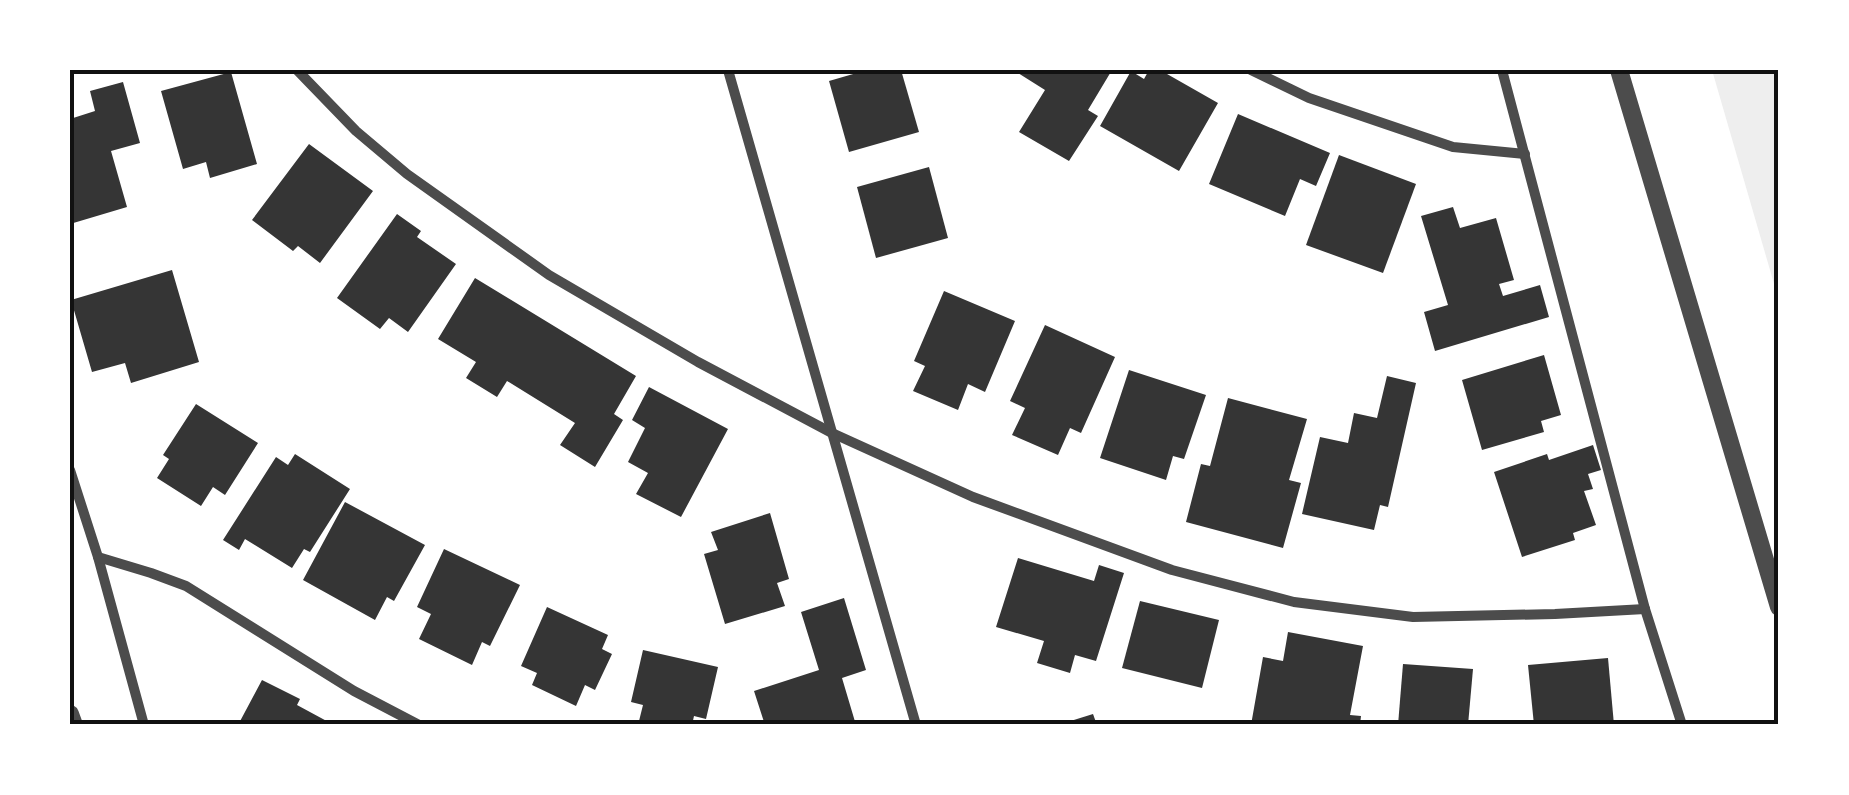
<svg xmlns="http://www.w3.org/2000/svg" width="1849" height="795" viewBox="0 0 1849 795" font-family="Spectral,serif">
<style>
.green{fill:#eee}
.building{fill:#353535}
.lines{fill:none;stroke-linecap:round;stroke-linejoin:round}
.minor{stroke:#4c4c4c;stroke-width:10}
.tertiary{stroke:#4c4c4c;stroke-width:18}
.neatline{fill:none;stroke:#111;stroke-width:4}
</style>
<rect width="100%" height="100%" fill="#fff"/>
<path class="green" d="M 1712,70 L 1779,70 L 1779,301 Z"/>
<g class="building">
<path d="M 867,70 L 901,70 L 919,132 L 849,152 L 829,81 Z"/>
<path d="M 1020,70 L 1112,70 L 1088,110 L 1098,116 L 1069,161 L 1019,132 L 1045,90 L 1018,73 Z"/>
<path d="M 1149,70 L 1160,70 L 1218,103 L 1179,171 L 1100,126 L 1131,71 L 1144,79 Z"/>
<path d="M 231,72 L 257,164 L 210,178 L 206,162 L 183,169 L 161,91 Z"/>
<path d="M 123,82 L 140,143 L 111,151 L 127,207 L 70,224 L 70,119 L 95,111 L 90,91 Z"/>
<path d="M 1238,114 L 1330,153 L 1316,186 L 1300,179 L 1285,216 L 1209,184 Z"/>
<path d="M 309,144 L 373,191 L 320,263 L 298,246 L 293,251 L 252,220 Z"/>
<path d="M 1339,155 L 1416,184 L 1383,273 L 1306,245 Z"/>
<path d="M 929,167 L 948,238 L 876,258 L 857,187 Z"/>
<path d="M 1453,207 L 1460,228 L 1496,218 L 1514,280 L 1499,284 L 1503,296 L 1540,285 L 1549,317 L 1435,351 L 1424,312 L 1448,305 L 1421,216 Z"/>
<path d="M 397,214 L 421,231 L 417,237 L 456,264 L 408,332 L 389,318 L 380,329 L 337,298 Z"/>
<path d="M 172,270 L 199,362 L 131,383 L 125,363 L 92,372 L 71,300 Z"/>
<path d="M 475,278 L 636,376 L 614,414 L 623,420 L 595,467 L 560,445 L 575,423 L 507,381 L 497,397 L 466,378 L 476,362 L 438,339 Z"/>
<path d="M 944,291 L 1015,321 L 985,392 L 968,384 L 958,410 L 913,391 L 925,366 L 914,361 Z"/>
<path d="M 1045,325 L 1115,357 L 1081,433 L 1070,428 L 1058,455 L 1012,435 L 1025,408 L 1010,401 Z"/>
<path d="M 1544,355 L 1561,415 L 1541,421 L 1544,432 L 1482,450 L 1462,380 Z"/>
<path d="M 1129,370 L 1206,395 L 1184,459 L 1173,456 L 1166,480 L 1100,458 Z"/>
<path d="M 1387,376 L 1416,383 L 1388,507 L 1380,505 L 1374,530 L 1302,514 L 1320,437 L 1348,443 L 1354,413 L 1377,418 Z"/>
<path d="M 649,387 L 728,429 L 681,517 L 636,494 L 648,473 L 628,462 L 645,428 L 632,420 Z"/>
<path d="M 1228,398 L 1307,419 L 1289,480 L 1301,483 L 1283,548 L 1186,522 L 1201,464 L 1210,466 Z"/>
<path d="M 196,404 L 258,443 L 225,495 L 213,487 L 201,506 L 157,478 L 169,459 L 163,455 Z"/>
<path d="M 1593,445 L 1601,470 L 1588,474 L 1593,489 L 1584,491 L 1596,525 L 1573,533 L 1575,540 L 1522,557 L 1494,472 L 1547,454 L 1549,460 Z"/>
<path d="M 295,454 L 350,489 L 310,552 L 304,549 L 292,568 L 245,539 L 239,550 L 223,540 L 276,457 L 288,465 Z"/>
<path d="M 345,502 L 425,545 L 394,601 L 387,597 L 375,620 L 303,580 Z"/>
<path d="M 770,513 L 789,579 L 777,583 L 785,606 L 725,624 L 704,554 L 718,550 L 711,532 Z"/>
<path d="M 444,549 L 520,585 L 490,646 L 482,642 L 472,665 L 419,639 L 431,614 L 417,607 Z"/>
<path d="M 1018,558 L 1094,581 L 1099,565 L 1124,573 L 1096,661 L 1075,655 L 1070,673 L 1037,663 L 1044,641 L 996,627 Z"/>
<path d="M 844,598 L 866,670 L 842,678 L 856,725 L 765,725 L 754,691 L 819,670 L 801,612 Z"/>
<path d="M 1140,601 L 1219,620 L 1202,688 L 1122,668 Z"/>
<path d="M 547,607 L 608,635 L 602,649 L 612,654 L 595,690 L 585,685 L 576,706 L 532,685 L 537,673 L 521,666 Z"/>
<path d="M 1288,632 L 1363,646 L 1350,715 L 1361,716 L 1360,725 L 1251,725 L 1263,657 L 1283,661 Z"/>
<path d="M 643,650 L 718,667 L 706,719 L 694,716 L 692,725 L 638,725 L 643,705 L 631,702 Z"/>
<path d="M 1608,658 L 1614,725 L 1534,725 L 1528,665 Z"/>
<path d="M 1403,664 L 1473,669 L 1468,725 L 1398,725 Z"/>
<path d="M 262,680 L 300,699 L 297,705 L 334,725 L 238,725 Z"/>
<path d="M 1093,714 L 1097,725 L 1061,725 L 1061,724 Z"/>
</g>
<g class="lines">
<g class="minor">
<path d="M 297,70 L 356,131 L 407,174 L 549,275 L 698,362 L 832,433 L 973,497 L 1172,570 L 1294,602 L 1413,617 L 1555,614 L 1645,609"/>
<path d="M 728,70 L 916,725"/>
<path d="M 1251,70 L 1309,98 L 1453,147 L 1525,154"/>
<path d="M 1502,70 L 1645,609 L 1682,725"/>
<path d="M 70,470 L 98,557 L 144,725"/>
<path d="M 98,557 L 151,573 L 186,586 L 354,691 L 419,725"/>
</g>
<g class="tertiary">
<path d="M 1619,70 L 1779,607"/>
<path d="M 70,714 L 74,725"/>
</g>
</g>
<rect width="1849" height="795" fill="none" stroke="#ffffff" stroke-width="145"/>
<rect x="72" y="72" width="1704" height="650" class="neatline"/>
</svg>
